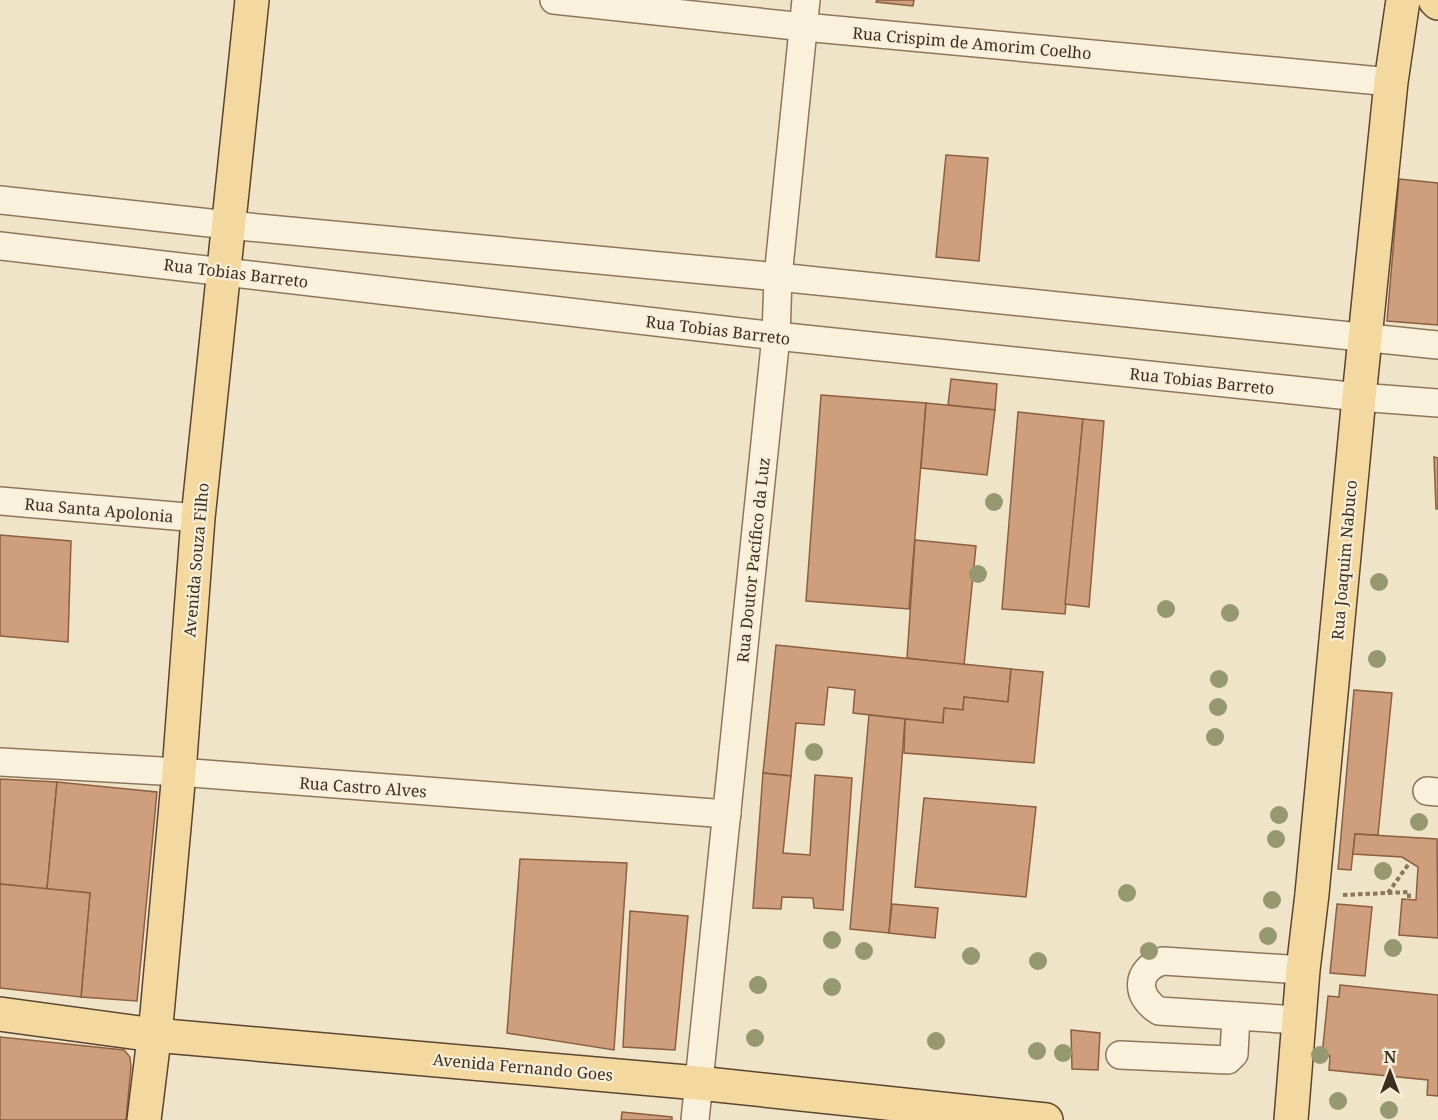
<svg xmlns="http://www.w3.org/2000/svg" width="1438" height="1120" viewBox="0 0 1438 1120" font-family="'Noto Serif',serif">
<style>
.building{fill:#cf9f7d;stroke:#8d5f41;stroke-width:1.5}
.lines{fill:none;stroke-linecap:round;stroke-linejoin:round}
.minor-casing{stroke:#8d765c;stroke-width:30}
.major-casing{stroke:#5b4430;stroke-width:36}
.path{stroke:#8d765c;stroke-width:4;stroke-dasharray:4.5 3;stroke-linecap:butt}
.minor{stroke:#faf1dc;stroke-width:27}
.major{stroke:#f3d9a0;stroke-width:33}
.tree{fill:#96986f}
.labels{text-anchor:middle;stroke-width:4.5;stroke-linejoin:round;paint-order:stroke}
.street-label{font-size:16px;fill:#3d2e20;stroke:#f7eed8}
</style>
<rect width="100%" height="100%" fill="#f0e4c8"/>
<g class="building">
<path d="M 877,0 L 914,0 L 913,6 L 876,2 Z"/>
<path d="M 946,155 L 988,158 L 979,261 L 936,257 Z"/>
<path d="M 1399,179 L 1438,183 L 1438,325 L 1387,321 Z"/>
<path d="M 951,379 L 997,384 L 995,410 L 948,405 Z"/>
<path d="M 821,395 L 926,403 L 909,609 L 806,601 Z"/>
<path d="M 926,403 L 995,410 L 987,475 L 921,468 Z"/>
<path d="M 1018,412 L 1083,419 L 1065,614 L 1002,609 Z"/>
<path d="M 1083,419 L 1104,421 L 1089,607 L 1065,604 Z"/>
<path d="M 1434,457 L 1438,458 L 1438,509 L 1436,509 Z"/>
<path d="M 0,535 L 71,541 L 68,642 L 0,636 Z"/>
<path d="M 915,540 L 976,546 L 964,665 L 907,658 Z"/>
<path d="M 776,645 L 1011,669 L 1008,702 L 964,697 L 963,710 L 944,708 L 943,723 L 853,713 L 855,690 L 828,687 L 824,725 L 796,723 L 791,776 L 763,773 Z"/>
<path d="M 1011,669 L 1043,672 L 1034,763 L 904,753 L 905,719 L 943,723 L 944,708 L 963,710 L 964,697 L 1008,702 Z"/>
<path d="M 1354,690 L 1392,693 L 1378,835 L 1355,834 L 1351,870 L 1338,869 Z"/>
<path d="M 869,715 L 905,719 L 889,933 L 850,929 Z"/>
<path d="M 763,773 L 791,776 L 783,853 L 810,855 L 815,775 L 852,778 L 843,910 L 814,908 L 813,898 L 782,897 L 781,909 L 753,908 Z"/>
<path d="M 0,779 L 57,782 L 47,889 L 0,884 Z"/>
<path d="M 57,782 L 157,792 L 137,1001 L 81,997 L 90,893 L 47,889 Z"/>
<path d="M 924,798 L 1036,807 L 1026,897 L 915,887 Z"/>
<path d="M 1355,834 L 1437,839 L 1438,938 L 1399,935 L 1402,899 L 1416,900 L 1418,867 L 1402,857 L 1353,854 Z"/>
<path d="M 520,859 L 627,863 L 614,1050 L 507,1033 Z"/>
<path d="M 0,884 L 90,893 L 81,997 L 0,988 Z"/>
<path d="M 892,904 L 938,908 L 935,938 L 889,933 Z"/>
<path d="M 1337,904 L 1372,907 L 1365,976 L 1330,973 Z"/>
<path d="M 630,911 L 688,916 L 675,1050 L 623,1047 Z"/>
<path d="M 1340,985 L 1438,995 L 1438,1096 L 1427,1095 L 1428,1080 L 1329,1070 L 1330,1056 L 1322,1056 L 1328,996 L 1339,997 Z"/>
<path d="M 1071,1030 L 1100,1033 L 1098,1070 L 1072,1069 Z"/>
<path d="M 0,1037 L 124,1050 L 130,1057 L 131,1067 L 126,1120 L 0,1120 Z"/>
<path d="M 622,1112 L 672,1117 L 672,1120 L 621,1120 Z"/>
</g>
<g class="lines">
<g class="minor-casing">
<g id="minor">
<path d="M 554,0 L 804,27 L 1391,82"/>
<path d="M 0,200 L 228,225 L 778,277 L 1438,345"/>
<path d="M 0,246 L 776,336 L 1359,397 L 1438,403"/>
<path d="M 0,501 L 198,518"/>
<path d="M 0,762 L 179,772 L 727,814"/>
<path d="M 1427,791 L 1438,792"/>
<path d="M 1298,1020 L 1159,1011 C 1135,997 1135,969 1163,961 L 1303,970"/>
<path d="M 1120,1055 L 1228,1060 L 1234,1054 L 1236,1016"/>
<path d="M 695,1120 L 776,336 L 778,277 L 806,0"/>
</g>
</g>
<g class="major-casing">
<g id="major">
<path d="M 1435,0 L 1438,3"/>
<path d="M 0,1014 L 154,1035 L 698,1083 L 1046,1120"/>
<path d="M 144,1120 L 157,1014 L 179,772 L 198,518 L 252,0"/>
<path d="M 1291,1120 L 1303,970 L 1312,894 L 1359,397 L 1391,82 L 1403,0"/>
</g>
</g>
<g class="path">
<path d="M 1388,893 L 1410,862"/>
<path d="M 1343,895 L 1409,892 L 1409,899"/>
</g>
<use href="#minor" class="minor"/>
<use href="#major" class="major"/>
</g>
<g class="tree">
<circle cx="994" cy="502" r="9"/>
<circle cx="978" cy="574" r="9"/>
<circle cx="1379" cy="582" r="9"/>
<circle cx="1166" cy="609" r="9"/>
<circle cx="1230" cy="613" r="9"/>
<circle cx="1377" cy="659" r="9"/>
<circle cx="1219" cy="679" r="9"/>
<circle cx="1218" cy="707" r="9"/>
<circle cx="1215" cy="737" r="9"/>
<circle cx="814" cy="752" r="9"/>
<circle cx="1279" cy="815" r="9"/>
<circle cx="1419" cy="822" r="9"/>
<circle cx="1276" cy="839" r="9"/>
<circle cx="1383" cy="871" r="9"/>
<circle cx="1127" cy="893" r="9"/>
<circle cx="1272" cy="900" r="9"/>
<circle cx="1268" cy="936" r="9"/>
<circle cx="832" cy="940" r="9"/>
<circle cx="1393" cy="948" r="9"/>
<circle cx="864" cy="951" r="9"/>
<circle cx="1149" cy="951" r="9"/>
<circle cx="971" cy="956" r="9"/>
<circle cx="1038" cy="961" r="9"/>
<circle cx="758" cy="985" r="9"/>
<circle cx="832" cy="987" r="9"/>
<circle cx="755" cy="1038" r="9"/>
<circle cx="936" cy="1041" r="9"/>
<circle cx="1037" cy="1051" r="9"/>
<circle cx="1063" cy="1053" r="9"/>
<circle cx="1320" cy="1055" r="9"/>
<circle cx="1338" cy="1101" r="9"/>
<circle cx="1389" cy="1110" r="9"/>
</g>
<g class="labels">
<g class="street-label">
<text transform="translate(972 43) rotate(5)" y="6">Rua Crispim de Amorim Coelho</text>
<text transform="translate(236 273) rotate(7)" y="6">Rua Tobias Barreto</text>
<text transform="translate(718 330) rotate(7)" y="6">Rua Tobias Barreto</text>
<text transform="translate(1202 381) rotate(6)" y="6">Rua Tobias Barreto</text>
<text transform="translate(99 510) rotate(5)" y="6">Rua Santa Apolonia</text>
<text transform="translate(196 560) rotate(-85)" y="6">Avenida Souza Filho</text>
<text transform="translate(753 560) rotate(-84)" y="6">Rua Doutor Pacífico da Luz</text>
<text transform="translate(1344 560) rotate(-85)" y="6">Rua Joaquim Nabuco</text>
<text transform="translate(363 787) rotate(4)" y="6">Rua Castro Alves</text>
<text transform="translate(523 1067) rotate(5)" y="6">Avenida Fernando Goes</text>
</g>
</g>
<g transform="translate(1390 1072)" stroke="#f7eed8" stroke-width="4.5" paint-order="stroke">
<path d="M0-4.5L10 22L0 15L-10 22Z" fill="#3d2e20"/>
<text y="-9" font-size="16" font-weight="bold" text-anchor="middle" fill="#3d2e20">N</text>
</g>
</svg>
